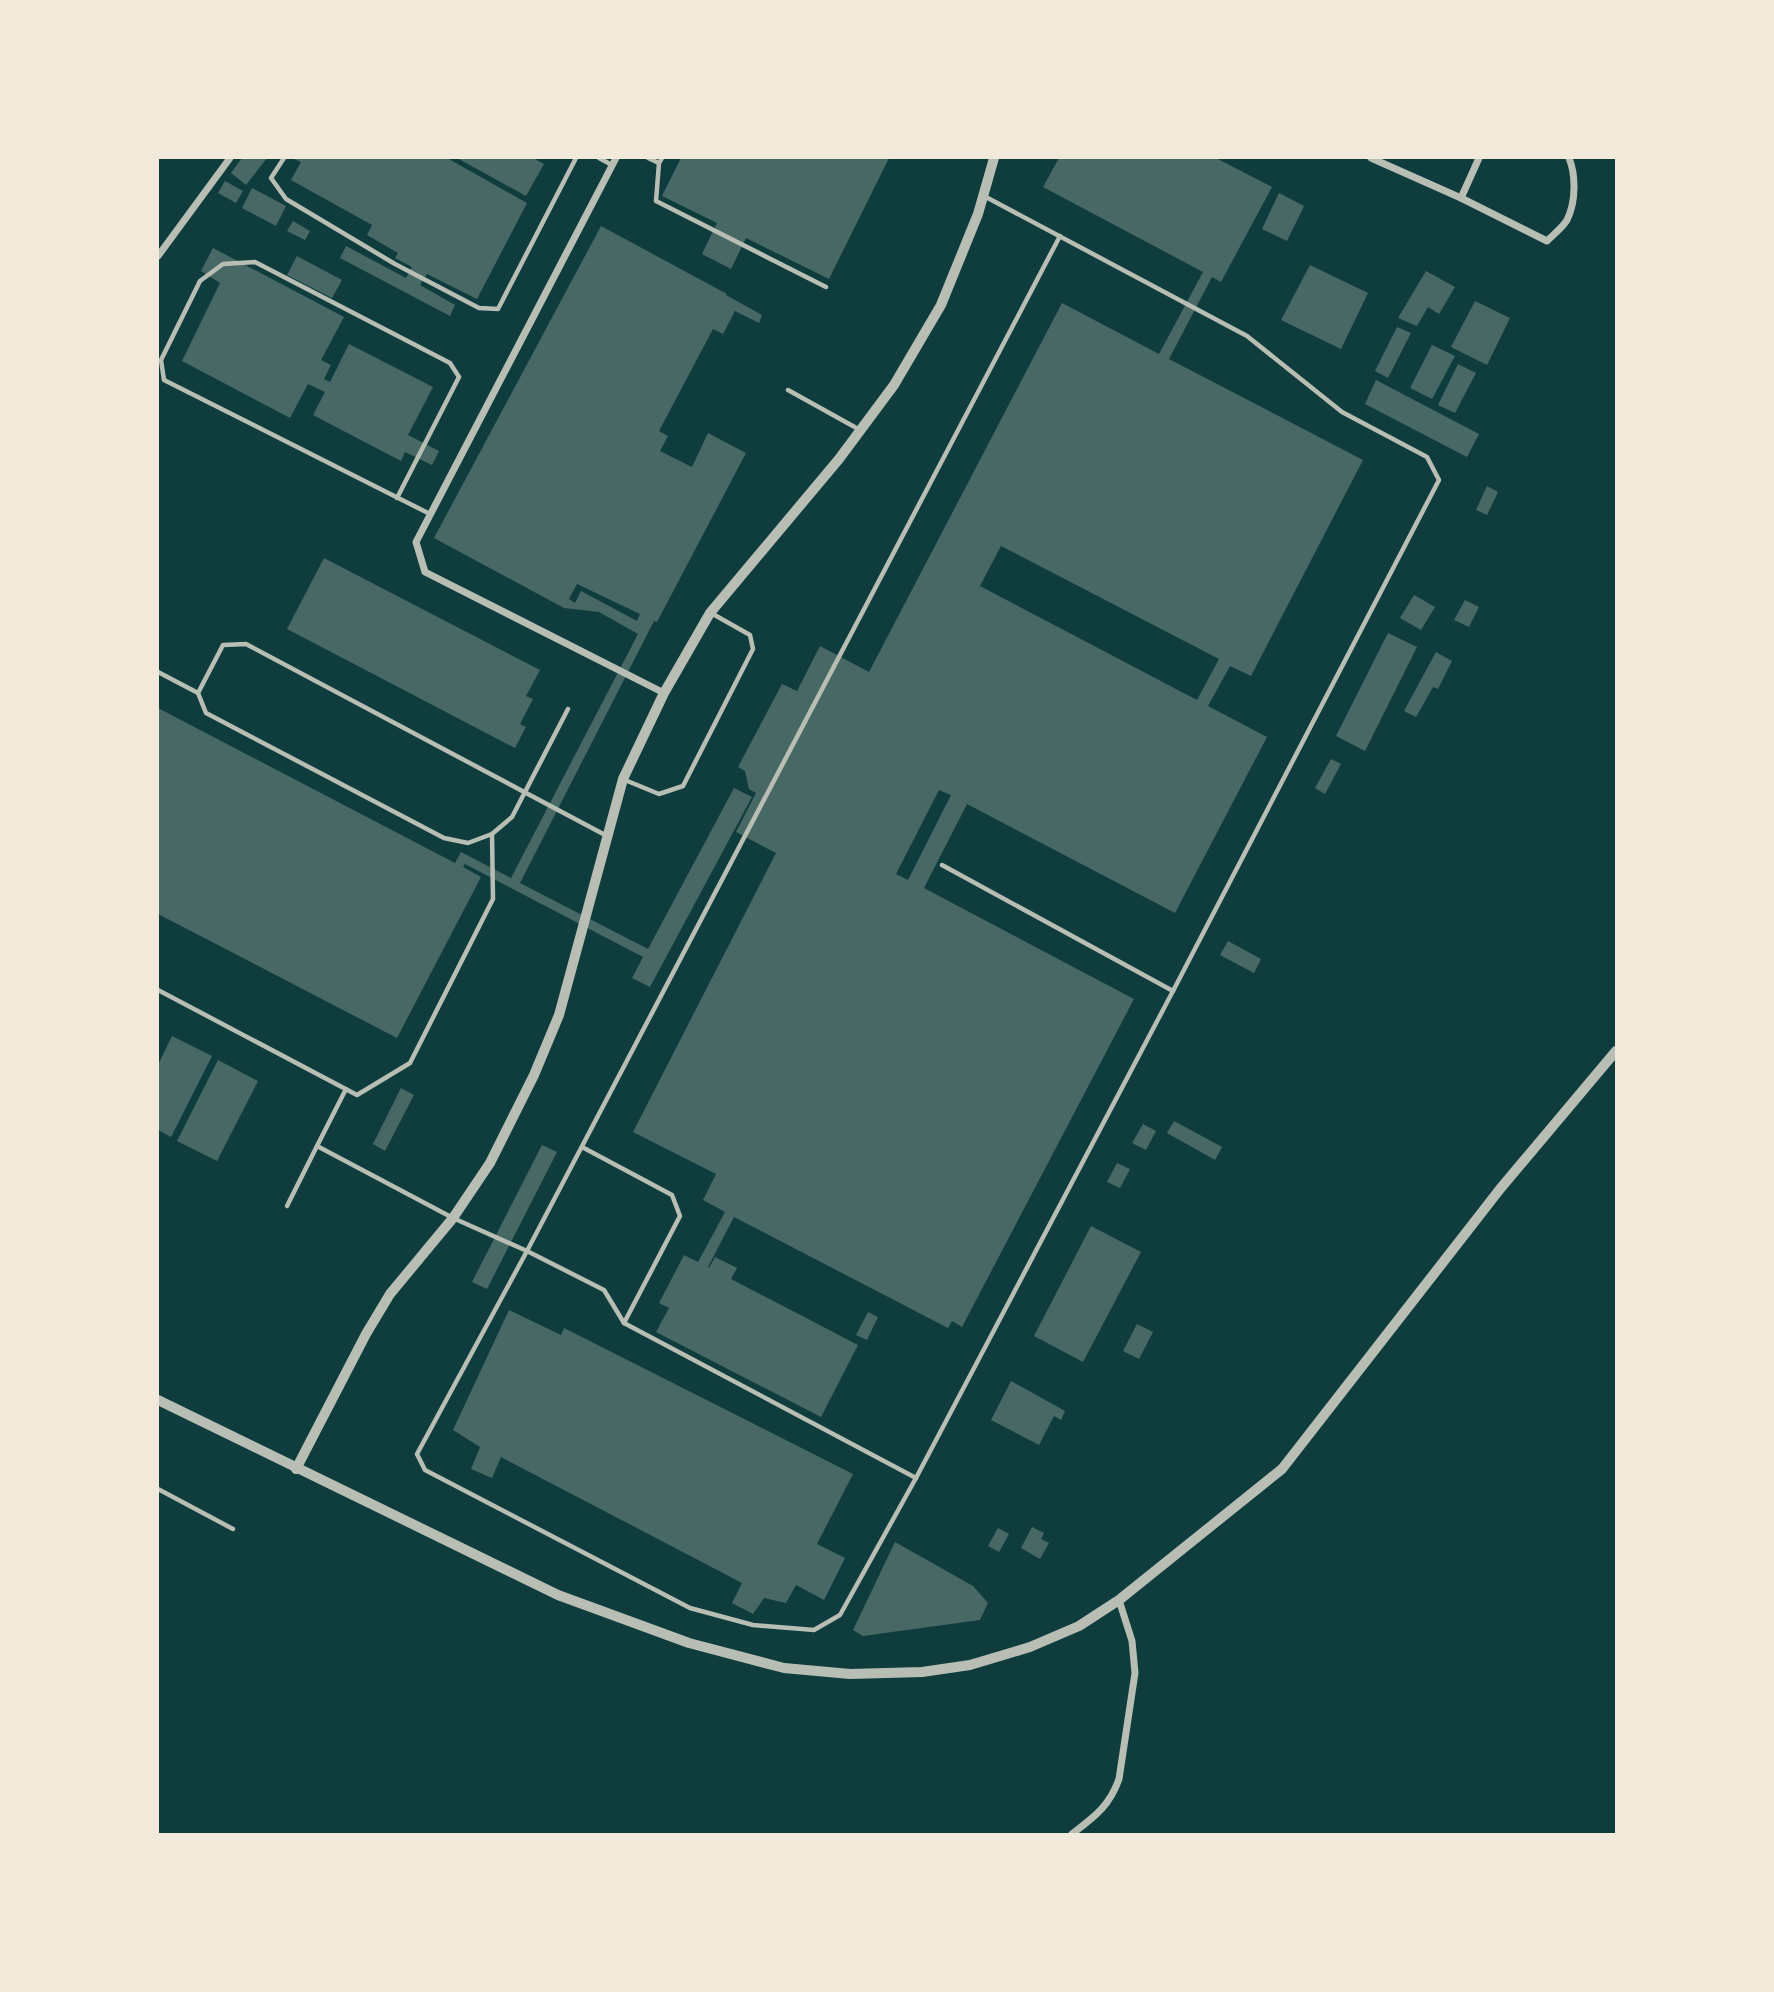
<svg xmlns="http://www.w3.org/2000/svg" width="1774" height="1992" viewBox="0 0 1774 1992" font-family="'Exo 2',sans-serif">
<style>
.building{fill:#486865;fill-rule:evenodd}
.lines{fill:none;stroke-linecap:round;stroke-linejoin:round}
.service{stroke:#b8beb3;stroke-width:4.5}
.minor{stroke:#b8beb3;stroke-width:7}
.tertiary{stroke:#b8beb3;stroke-width:10}
</style>
<rect width="100%" height="100%" fill="#0f3d3e"/>
<g class="building">
<path d="M 242,158 L 267,158 L 246,185 L 231,173 Z"/>
<path d="M 292,158 L 447,158 L 527,203 L 477,299 L 427,274 L 420,285 L 455,305 L 450,316 L 340,258 L 346,246 L 406,278 L 412,267 L 395,258 L 398,253 L 367,235 L 372,225 L 291,180 L 301,162 Z"/>
<path d="M 457,158 L 533,158 L 544,164 L 526,196 Z"/>
<path d="M 681,158 L 889,158 L 829,279 L 746,238 L 731,269 L 702,254 L 717,223 L 662,196 Z"/>
<path d="M 1059,158 L 1216,158 L 1272,187 L 1221,282 L 1212,277 L 1169,359 L 1363,460 L 1251,676 L 1230,666 L 1208,706 L 1267,737 L 1175,913 L 967,804 L 924,888 L 1134,999 L 962,1327 L 952,1321 L 948,1328 L 734,1217 L 708,1267 L 709,1268 L 715,1257 L 737,1268 L 731,1279 L 858,1345 L 821,1417 L 656,1332 L 669,1308 L 659,1303 L 684,1255 L 698,1262 L 725,1212 L 703,1200 L 716,1174 L 633,1132 L 776,853 L 736,832 L 756,793 L 749,789 L 745,771 L 738,767 L 782,684 L 797,691 L 820,646 L 869,672 L 1062,303 L 1159,354 L 1203,272 L 1043,187 ZM 1001,546 L 1219,659 L 1197,700 L 980,586 ZM 939,790 L 951,795 L 908,880 L 896,874 Z"/>
<path d="M 225,181 L 243,191 L 236,203 L 218,193 Z"/>
<path d="M 252,188 L 286,206 L 276,226 L 242,208 Z"/>
<path d="M 1279,193 L 1304,206 L 1287,241 L 1262,229 Z"/>
<path d="M 293,221 L 310,231 L 305,240 L 287,231 Z"/>
<path d="M 601,226 L 727,294 L 726,295 L 762,315 L 759,323 L 735,311 L 723,334 L 713,329 L 659,431 L 668,436 L 660,451 L 692,467 L 708,433 L 746,453 L 657,622 L 654,621 L 520,883 L 648,949 L 734,788 L 752,797 L 650,987 L 632,978 L 643,957 L 465,864 L 463,867 L 481,877 L 397,1038 L 158,914 L 158,708 L 455,863 L 461,852 L 511,878 L 638,634 L 599,612 L 564,608 L 434,538 ZM 577,584 L 640,614 L 637,621 L 581,591 L 575,603 L 569,599 Z"/>
<path d="M 213,248 L 344,317 L 321,360 L 331,365 L 324,379 L 330,382 L 349,344 L 433,387 L 408,435 L 439,451 L 432,465 L 405,452 L 401,461 L 313,415 L 325,392 L 308,384 L 290,418 L 182,361 L 220,283 L 201,271 Z"/>
<path d="M 297,256 L 342,280 L 332,298 L 287,275 Z"/>
<path d="M 1310,265 L 1368,293 L 1341,349 L 1281,320 Z"/>
<path d="M 1426,271 L 1455,287 L 1439,314 L 1428,307 L 1417,326 L 1398,318 Z"/>
<path d="M 1475,301 L 1510,318 L 1487,365 L 1451,347 Z"/>
<path d="M 1397,327 L 1411,333 L 1388,378 L 1375,371 Z"/>
<path d="M 1432,345 L 1455,356 L 1432,399 L 1410,388 Z"/>
<path d="M 1458,364 L 1476,373 L 1455,413 L 1438,405 Z"/>
<path d="M 1376,380 L 1479,434 L 1467,457 L 1365,404 Z"/>
<path d="M 1487,486 L 1498,492 L 1487,515 L 1476,510 Z"/>
<path d="M 324,558 L 540,670 L 526,696 L 533,699 L 520,724 L 526,727 L 515,748 L 287,629 Z"/>
<path d="M 1414,595 L 1435,607 L 1421,630 L 1400,618 Z"/>
<path d="M 1465,600 L 1479,607 L 1469,627 L 1454,620 Z"/>
<path d="M 1388,633 L 1417,647 L 1365,751 L 1336,736 Z"/>
<path d="M 1436,652 L 1452,661 L 1438,689 L 1433,687 L 1416,717 L 1404,711 Z"/>
<path d="M 1331,759 L 1341,764 L 1325,794 L 1315,788 Z"/>
<path d="M 1228,941 L 1261,959 L 1254,973 L 1220,955 Z"/>
<path d="M 172,1036 L 212,1056 L 171,1137 L 158,1130 L 158,1065 Z"/>
<path d="M 218,1060 L 258,1081 L 217,1161 L 177,1141 Z"/>
<path d="M 401,1088 L 414,1095 L 385,1151 L 373,1144 Z"/>
<path d="M 1174,1121 L 1222,1147 L 1215,1160 L 1167,1133 Z"/>
<path d="M 1143,1124 L 1156,1131 L 1146,1150 L 1132,1143 Z"/>
<path d="M 542,1145 L 557,1152 L 487,1289 L 472,1282 Z"/>
<path d="M 1117,1163 L 1130,1169 L 1120,1188 L 1107,1182 Z"/>
<path d="M 1091,1226 L 1141,1252 L 1083,1362 L 1034,1336 Z"/>
<path d="M 509,1310 L 561,1335 L 564,1328 L 853,1474 L 817,1544 L 845,1558 L 824,1600 L 796,1585 L 786,1603 L 764,1598 L 753,1614 L 732,1603 L 742,1583 L 501,1457 L 492,1478 L 471,1469 L 480,1447 L 453,1430 Z"/>
<path d="M 868,1312 L 878,1317 L 867,1340 L 856,1335 Z"/>
<path d="M 1137,1324 L 1153,1332 L 1139,1359 L 1123,1351 Z"/>
<path d="M 1011,1381 L 1065,1411 L 1061,1420 L 1054,1416 L 1039,1445 L 991,1420 Z"/>
<path d="M 1032,1527 L 1044,1533 L 1041,1539 L 1049,1543 L 1040,1559 L 1021,1548 Z"/>
<path d="M 998,1528 L 1009,1534 L 999,1552 L 988,1546 Z"/>
<path d="M 895,1542 L 973,1586 L 988,1603 L 980,1620 L 863,1636 L 853,1630 Z"/>
</g>
<g class="lines">
<g class="service">
<path d="M 284,158 L 271,178 L 286,199 L 395,264 L 479,308 L 498,309 L 576,158"/>
<path d="M 599,158 L 612,165"/>
<path d="M 648,158 L 659,163"/>
<path d="M 662,158 L 659,163 L 656,201 L 826,287"/>
<path d="M 788,390 L 860,430"/>
<path d="M 397,498 L 459,377 L 450,363 L 255,262 L 223,264 L 200,281 L 161,360 L 164,380 L 430,514"/>
<path d="M 158,672 L 198,693"/>
<path d="M 568,709 L 512,817 L 492,834 L 468,843 L 444,838 L 206,713 L 198,693 L 223,645 L 246,644 L 607,836"/>
<path d="M 625,780 L 659,794 L 683,786 L 753,649 L 750,635 L 711,613"/>
<path d="M 942,865 L 1173,991"/>
<path d="M 158,990 L 357,1095 L 410,1063 L 493,899 L 492,834"/>
<path d="M 346,1089 L 317,1146 L 453,1218 L 527,1251 L 604,1290 L 624,1323 L 916,1478 L 1173,991 L 1439,480 L 1427,457 L 1342,412 L 1247,336 L 984,196"/>
<path d="M 582,1147 L 672,1195 L 680,1216 L 624,1323"/>
<path d="M 287,1206 L 317,1146"/>
<path d="M 916,1478 L 840,1615 L 814,1630 L 753,1625 L 690,1608 L 425,1470 L 417,1454 L 527,1251 L 1060,236"/>
<path d="M 158,1489 L 233,1529"/>
</g>
<g class="minor">
<path d="M 616,158 L 416,542 L 425,572 L 664,693"/>
<path d="M 1371,158 L 1461,198 L 1547,241 C 1553,235 1563,227 1567,220 C 1576,202 1576,175 1569,158"/>
<path d="M 1461,198 L 1479,158"/>
<path d="M 158,256 L 230,158"/>
<path d="M 1072,1834 C 1094,1817 1109,1807 1119,1779 L 1135,1673 L 1132,1641 L 1119,1600"/>
</g>
<g class="tertiary">
<path d="M 158,1400 L 558,1595 L 689,1643 L 784,1668 L 850,1674 L 922,1672 L 970,1665 L 1030,1647 L 1079,1626 L 1119,1600 L 1282,1469 L 1500,1189 L 1616,1051"/>
<path d="M 296,1469 L 366,1334 L 390,1294 L 453,1218 L 490,1163 L 534,1075 L 559,1015 L 623,779 L 664,693 L 710,613 L 839,459 L 894,385 L 941,305 L 978,214 L 994,158"/>
</g>
</g>
<rect width="1774" height="1992" fill="none" stroke="#f1e9da" stroke-width="318"/>
</svg>
